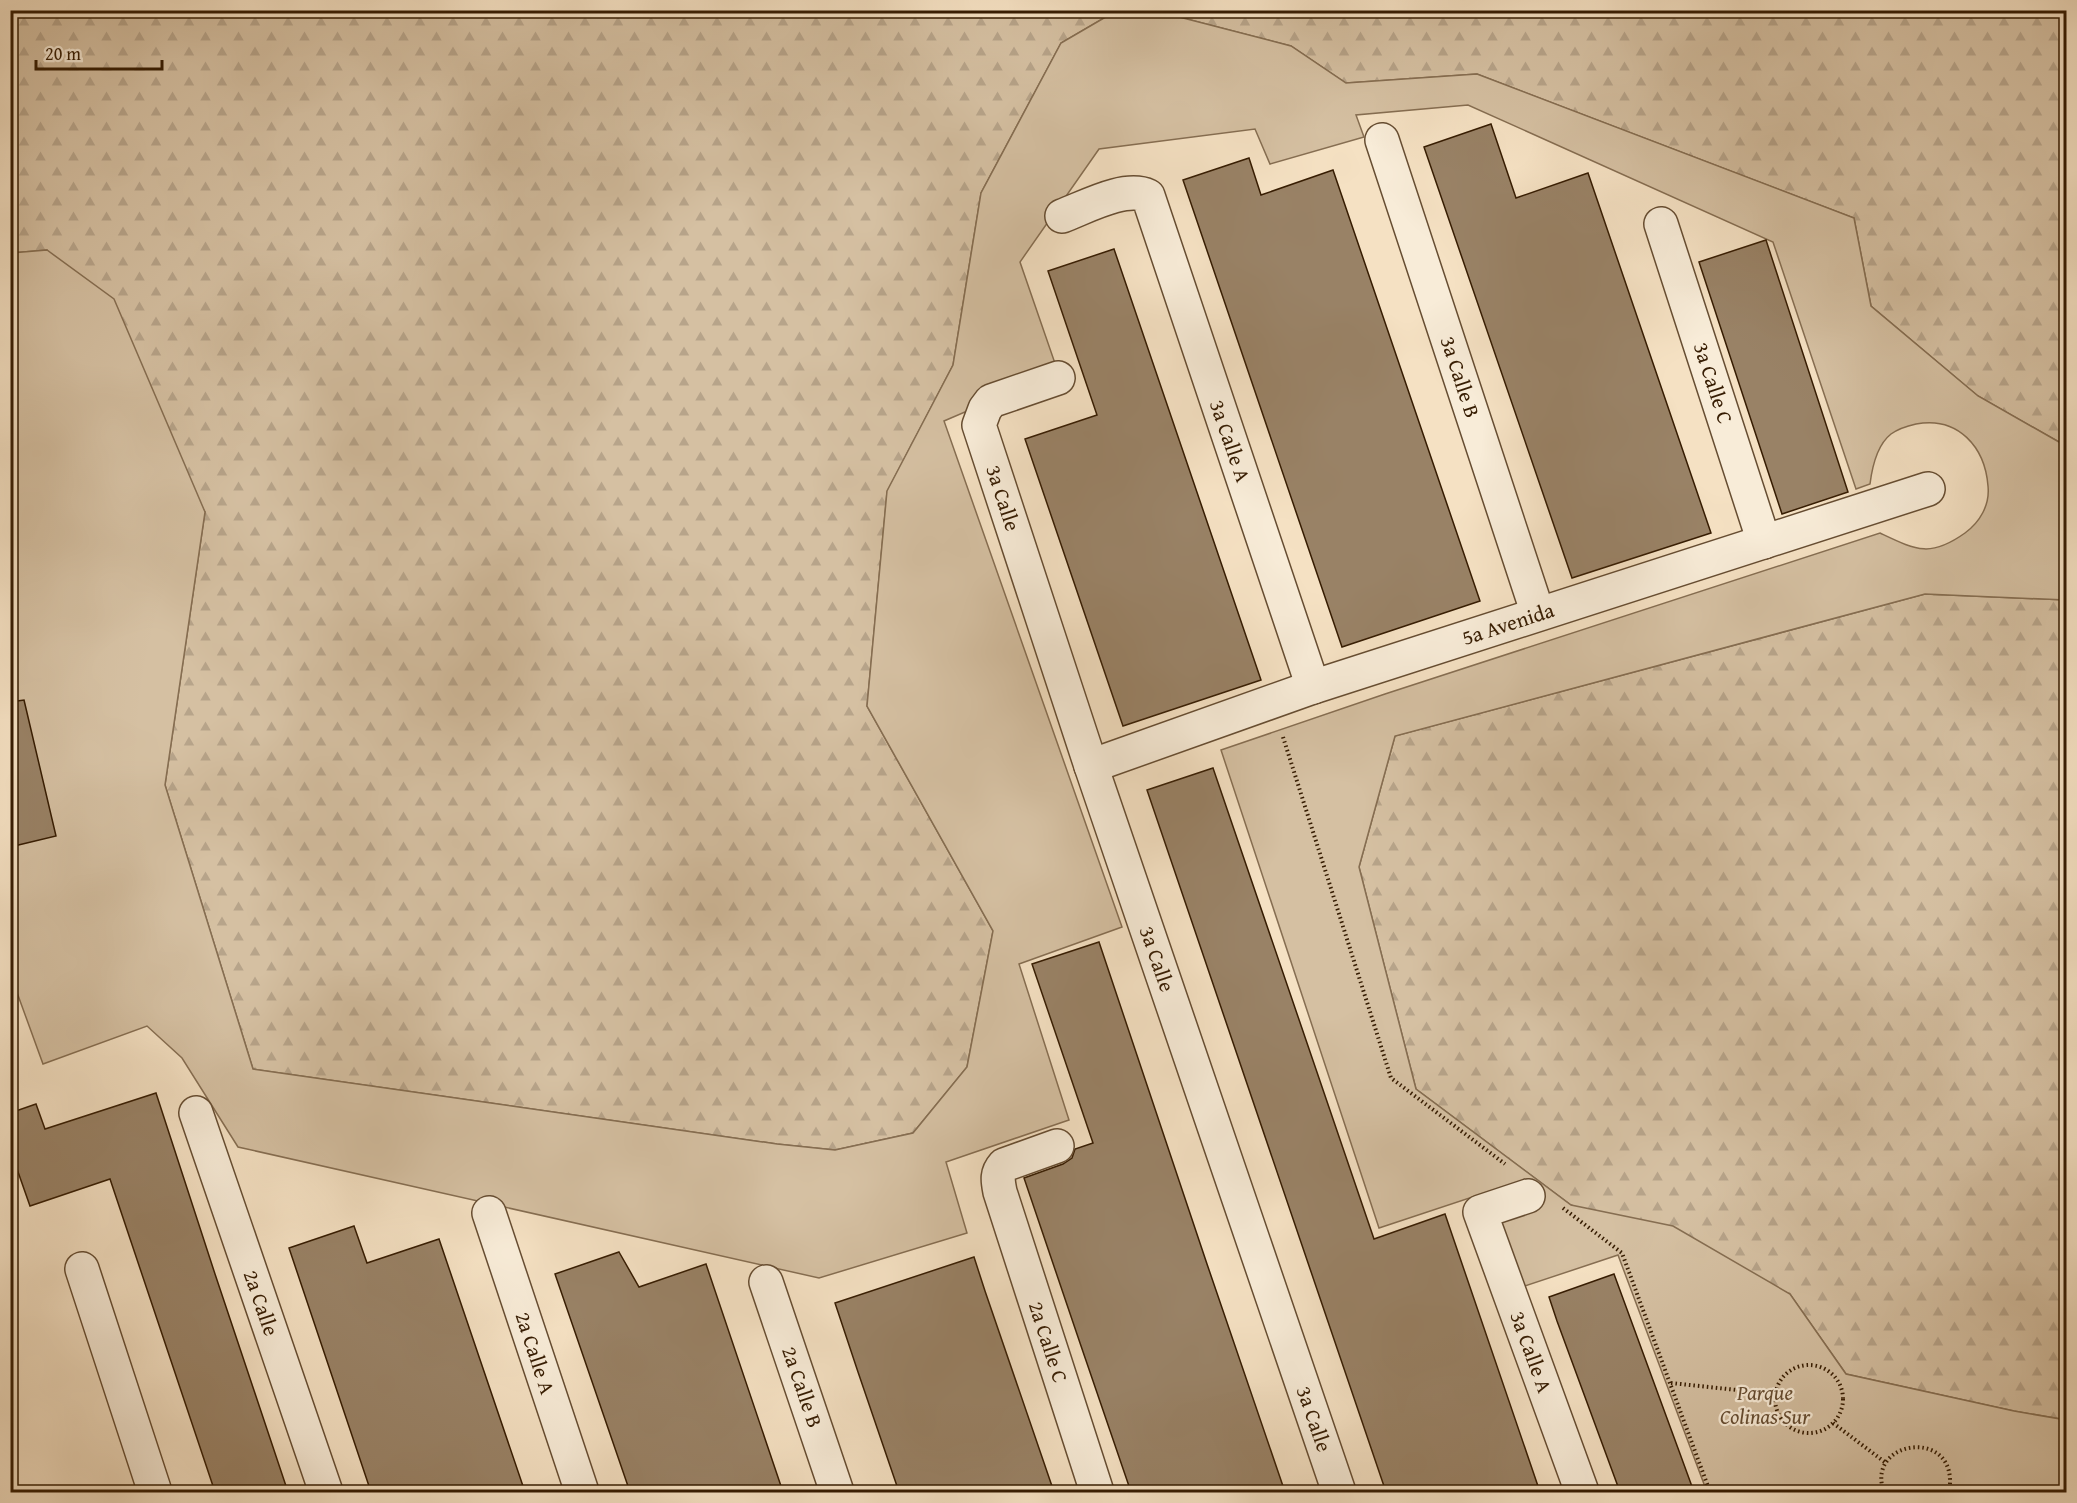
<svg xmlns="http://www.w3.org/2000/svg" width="2077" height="1503" viewBox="0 0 2077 1503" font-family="'Gentium Book Plus',serif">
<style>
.forest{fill:url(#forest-firs);stroke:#866e52;stroke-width:1.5}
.park{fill:#d5c0a2;stroke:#866e52;stroke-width:1.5}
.building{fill:#998266;stroke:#361c02;stroke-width:1.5}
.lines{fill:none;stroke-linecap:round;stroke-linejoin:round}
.minor-casing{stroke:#664d32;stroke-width:36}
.path{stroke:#361c02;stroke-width:4;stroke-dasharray:1.5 3;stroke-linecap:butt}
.minor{stroke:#f8ecd8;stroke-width:33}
.labels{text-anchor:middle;stroke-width:4.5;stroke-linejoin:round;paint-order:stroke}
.street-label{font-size:21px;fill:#361c02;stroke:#f8ecd8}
.park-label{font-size:21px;font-style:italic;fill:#664d32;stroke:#f8ecd8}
</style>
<defs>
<pattern id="forest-firs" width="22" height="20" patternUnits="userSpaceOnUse" patternTransform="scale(1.5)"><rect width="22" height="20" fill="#d5c0a2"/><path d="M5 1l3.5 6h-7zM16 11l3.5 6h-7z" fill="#b7a48a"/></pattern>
</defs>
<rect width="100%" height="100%" fill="#f5e1c3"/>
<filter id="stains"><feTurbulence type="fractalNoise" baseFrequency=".00333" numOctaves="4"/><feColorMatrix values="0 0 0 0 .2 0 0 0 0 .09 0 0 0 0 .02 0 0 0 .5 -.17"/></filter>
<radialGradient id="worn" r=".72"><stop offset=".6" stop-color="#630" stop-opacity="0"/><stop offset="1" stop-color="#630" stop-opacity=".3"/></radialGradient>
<g class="forest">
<path d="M 11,11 L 1116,11 L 1061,43 L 981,193 L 953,365 L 887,492 L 867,706 L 993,931 L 967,1067 L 913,1133 L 835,1150 L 777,1144 L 253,1069 L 165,785 L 205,512 L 47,250 L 11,253 Z"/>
<path d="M 1156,11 L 2066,11 L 2066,446 L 1978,396 L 1871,306 L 1854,218 L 1477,74 L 1346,83 L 1291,46 Z"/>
<path d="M 1925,594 L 2066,600 L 2066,1420 L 2014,1411 L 1846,1374 L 1790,1294 L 1571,1205 L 1416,1089 L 1359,867 L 1395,736 Z"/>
</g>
<path class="park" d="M 1116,11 L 1156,11 L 1291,46 L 1346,83 L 1477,74 L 1854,218 L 1871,306 L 1978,396 L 2066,446 L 2066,600 L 1925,594 L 1395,736 L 1359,867 L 1416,1089 L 1571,1205 L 1673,1226 L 1790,1294 L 1846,1374 L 2014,1411 L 2066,1420 L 2066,1492 L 1707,1492 L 1618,1255 L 1516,1289 L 1492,1225 L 1539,1208 L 1527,1179 L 1379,1228 L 1221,750 L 1385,694 L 1880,533 C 1916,550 1930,558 1965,533 C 1980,522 1990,505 1988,486 C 1985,447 1958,416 1916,424 C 1907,426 1898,429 1891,434 C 1877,445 1872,468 1870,484 L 1856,489 L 1773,242 L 1468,105 L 1356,115 L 1364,137 L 1270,164 L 1255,129 L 1099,149 L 1020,262 L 1058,372 L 944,421 L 1122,927 L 1019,964 L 1069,1120 L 946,1162 L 967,1233 L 819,1278 L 238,1147 L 182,1058 L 147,1026 L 43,1064 L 11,976 L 11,253 L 47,250 L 114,299 L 205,512 L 165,785 L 253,1069 L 777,1144 L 835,1150 L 913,1133 L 967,1067 L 993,931 L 867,706 L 887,491 L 953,365 L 981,193 L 1061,43 Z"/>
<g class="building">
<path d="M 1491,124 L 1516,198 L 1588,173 L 1711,533 L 1572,578 L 1424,147 Z"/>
<path d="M 1249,158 L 1261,195 L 1333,170 L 1480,601 L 1342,647 L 1183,180 Z"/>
<path d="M 1766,240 L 1848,492 L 1782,514 L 1699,262 Z"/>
<path d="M 1114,249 L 1261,680 L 1123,726 L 1025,439 L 1097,415 L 1048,271 Z"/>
<path d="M 24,700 L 56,836 L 10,847 L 10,702 Z"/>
<path d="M 1213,768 L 1374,1239 L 1445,1214 L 1540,1492 L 1386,1492 L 1147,790 Z"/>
<path d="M 1099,942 L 1207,1264 L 1285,1492 L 1131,1492 L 1080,1343 L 1024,1178 L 1063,1164 L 1072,1158 L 1075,1149 L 1093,1143 L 1032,964 Z"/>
<path d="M 156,1093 L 215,1274 L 288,1492 L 215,1492 L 110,1179 L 30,1206 L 10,1149 L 10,1113 L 36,1104 L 45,1129 Z"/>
<path d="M 354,1226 L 367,1263 L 439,1239 L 525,1492 L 371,1492 L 289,1248 Z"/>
<path d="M 619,1252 L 639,1287 L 706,1264 L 783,1492 L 630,1492 L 555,1274 Z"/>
<path d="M 974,1257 L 985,1291 L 1054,1492 L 899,1492 L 858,1372 L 835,1303 Z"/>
<path d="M 1614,1274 L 1679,1451 L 1694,1492 L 1620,1492 L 1557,1321 L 1549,1297 Z"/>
</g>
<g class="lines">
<g class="minor-casing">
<g id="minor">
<path d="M 1382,140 L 1538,614"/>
<path d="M 1062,216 C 1084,208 1125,185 1148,196 L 1313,687"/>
<path d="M 1661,224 L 1764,542"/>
<path d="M 1058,378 L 991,401 L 985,409 L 979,425 L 1091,766 L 1339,1492"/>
<path d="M 1091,766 L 1313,687 L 1928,489"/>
<path d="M 196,1113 L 326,1492"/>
<path d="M 1057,1146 L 1004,1165 C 996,1174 998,1181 1000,1192 L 1097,1492"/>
<path d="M 1528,1196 L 1480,1212 L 1582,1492"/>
<path d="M 489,1213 L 582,1492"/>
<path d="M 82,1269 L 155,1492"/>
<path d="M 766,1282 L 837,1492"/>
</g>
</g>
<g class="path">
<path d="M 1283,737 L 1391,1078 L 1505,1164"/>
<path d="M 1563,1208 L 1622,1253 L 1710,1492"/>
<circle cx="1809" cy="1399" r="34"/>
<path d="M 1671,1383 L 1775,1394"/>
<path d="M 1833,1423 L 1886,1463"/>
<path d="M 1884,1492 C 1864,1439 1961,1426 1949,1492"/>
</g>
<use href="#minor" class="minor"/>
</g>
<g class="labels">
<g class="street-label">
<text transform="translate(1460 377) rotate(72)" y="7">3a Calle B</text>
<text transform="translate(1713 383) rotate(72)" y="7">3a Calle C</text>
<text transform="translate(1230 441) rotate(71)" y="7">3a Calle A</text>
<text transform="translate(1003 498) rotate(72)" y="7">3a Calle</text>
<text transform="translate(1508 624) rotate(-18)" y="7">5a Avenida</text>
<text transform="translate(1157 959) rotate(71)" y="7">3a Calle</text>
<text transform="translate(261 1303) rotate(71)" y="7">2a Calle</text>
<text transform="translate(1048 1342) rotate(72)" y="7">2a Calle C</text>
<text transform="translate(1531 1352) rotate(70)" y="7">3a Calle A</text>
<text transform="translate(535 1353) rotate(72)" y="7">2a Calle A</text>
<text transform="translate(802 1387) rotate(71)" y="7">2a Calle B</text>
<text transform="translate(1314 1419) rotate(71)" y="7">3a Calle</text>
</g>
<g class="park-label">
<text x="1765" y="1400">Parque<tspan x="1765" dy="24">Colinas Sur</tspan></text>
</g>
</g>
<rect width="2077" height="1503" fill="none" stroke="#f5e1c3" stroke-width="36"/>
<rect x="12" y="12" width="2053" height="1479" fill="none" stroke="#361c02" stroke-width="3"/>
<rect x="18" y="18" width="2041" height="1467" fill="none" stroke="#361c02" stroke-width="1.5"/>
<path d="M36 60v9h126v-9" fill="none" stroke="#361c02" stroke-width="3"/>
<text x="45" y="60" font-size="18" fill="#361c02" stroke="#f8ecd8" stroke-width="4.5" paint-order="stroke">20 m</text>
<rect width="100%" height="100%" filter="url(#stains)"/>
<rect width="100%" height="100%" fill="url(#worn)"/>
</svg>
